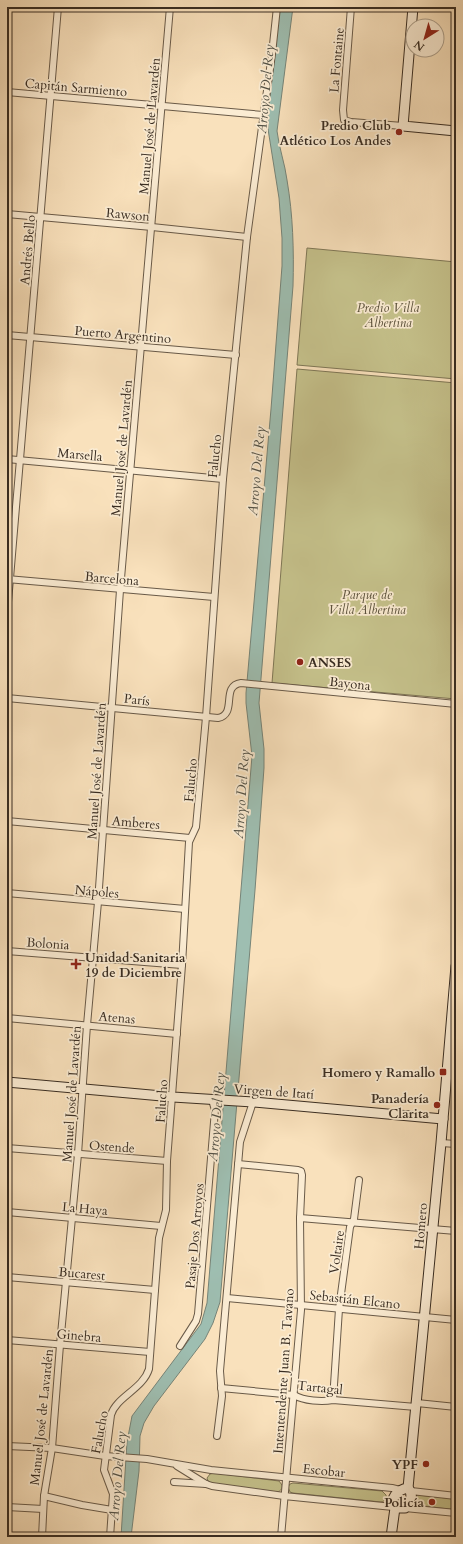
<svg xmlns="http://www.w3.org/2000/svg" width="463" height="1544" viewBox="0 0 463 1544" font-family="Cardo,serif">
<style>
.green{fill:#c5c18b;stroke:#7f7756}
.water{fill:#9ebeb1;stroke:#768478}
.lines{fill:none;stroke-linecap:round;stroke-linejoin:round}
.street-casing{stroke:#695a48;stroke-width:8}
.secondary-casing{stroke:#392d22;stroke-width:11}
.street{stroke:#fbecd3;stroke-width:6}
.secondary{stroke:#fbecd3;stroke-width:9}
.poi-dot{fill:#8f2418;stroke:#fbecd3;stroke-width:1.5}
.labels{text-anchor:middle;stroke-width:3.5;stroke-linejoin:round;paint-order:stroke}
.street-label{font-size:13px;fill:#392d22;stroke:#fbecd3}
.poi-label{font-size:13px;font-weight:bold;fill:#392d22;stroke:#fbecd3;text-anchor:end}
.park-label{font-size:13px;font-style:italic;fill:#5c523c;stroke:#fbecd3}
.water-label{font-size:14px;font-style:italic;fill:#525146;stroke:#fbecd3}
</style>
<rect width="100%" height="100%" fill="#f9e1bc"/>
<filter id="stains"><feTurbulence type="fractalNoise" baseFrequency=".005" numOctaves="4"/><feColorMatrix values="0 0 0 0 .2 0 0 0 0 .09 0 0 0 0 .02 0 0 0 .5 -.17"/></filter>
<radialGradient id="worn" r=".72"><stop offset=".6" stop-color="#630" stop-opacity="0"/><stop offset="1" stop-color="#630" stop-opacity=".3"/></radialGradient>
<g class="green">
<path d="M 307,248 L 456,262 L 456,379 L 297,365 Z"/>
<path d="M 297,369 L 456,383 L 456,699 L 272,683 Z"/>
<path d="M 214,1473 L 279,1481 L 282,1485 C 283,1488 281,1491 277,1492 L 213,1484 L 208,1481 L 207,1478 L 210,1474 Z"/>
<path d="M 293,1483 L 382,1491 L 386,1495 C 387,1499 385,1501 381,1502 L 293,1493 L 290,1492 L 288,1487 L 290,1484 Z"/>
<path d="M 418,1495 L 456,1499 L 456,1510 L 417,1505 L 414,1503 L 415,1497 Z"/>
</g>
<path class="water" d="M 280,7 L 293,7 L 277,131 C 279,148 285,164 287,180 C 293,215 294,250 293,286 L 259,703 L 264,749 L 264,768 L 255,890 L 220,1302 L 213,1323 L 205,1339 L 154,1406 L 144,1423 L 140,1436 L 139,1471 L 131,1537 L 121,1537 L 127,1442 L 132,1416 L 201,1324 L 207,1303 L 252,756 L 246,703 L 246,693 L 271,409 L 282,266 L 282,238 L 279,198 L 268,129 L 268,113 Z"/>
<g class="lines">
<g class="street-casing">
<g id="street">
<path d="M 351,7 L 343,110 L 344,120 L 351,122 L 403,126"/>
<path d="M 7,92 L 263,115"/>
<path d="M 7,214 L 152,227 L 247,237"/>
<path d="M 7,335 L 236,355"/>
<path d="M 7,459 L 223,479"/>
<path d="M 7,579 L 214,597"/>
<path d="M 7,614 L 58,7"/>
<path d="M 7,698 L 218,718 C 238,714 220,686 241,683 L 456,704"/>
<path d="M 7,821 L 190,838"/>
<path d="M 7,893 L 185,909"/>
<path d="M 7,951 L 182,965"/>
<path d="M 7,1018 L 177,1034"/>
<path d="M 441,1143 L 456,1144"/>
<path d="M 7,1148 L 167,1161"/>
<path d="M 238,1164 L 298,1170 L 301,1171 L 302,1175 L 300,1218 L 301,1310 L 281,1537"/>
<path d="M 7,1212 L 161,1226"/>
<path d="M 300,1218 L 456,1231"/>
<path d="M 7,1277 L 155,1290"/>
<path d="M 227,1298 L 456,1320"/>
<path d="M 7,1340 L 150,1352"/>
<path d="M 180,1346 L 196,1321 L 198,1314 L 215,1110 L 212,1100"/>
<path d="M 221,1388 L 294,1395 C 304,1401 322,1402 333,1400 L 416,1407"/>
<path d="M 333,1400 L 339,1309 L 350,1227 L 354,1219 L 359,1180"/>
<path d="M 417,1403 L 456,1407"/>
<path d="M 217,1436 L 222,1396 L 220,1371 L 240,1142 L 253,1102"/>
<path d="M 7,1446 L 52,1448 L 105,1456 L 147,1459 L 211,1470 L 392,1488 L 400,1490"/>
<path d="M 177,1466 L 206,1484 L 212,1486 L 284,1496 L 393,1507"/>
<path d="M 174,1482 L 206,1484"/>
<path d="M 411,1491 L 456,1496"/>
<path d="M 44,1496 L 82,1505 L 112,1510"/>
<path d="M 7,1507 L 43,1509"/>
<path d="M 405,1508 L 456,1513"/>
<path d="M 42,1537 L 44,1496 L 52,1448 L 60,1345 L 78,1154 L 87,1025 L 98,902 L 120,590 L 170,7"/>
<path d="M 110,1537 L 113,1494 L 104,1470 L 111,1415 C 116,1397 143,1389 149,1369 L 159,1238 L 166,1210 L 167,1161 L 182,965 L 189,842 L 196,827 L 206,717 L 223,479 L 247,237 L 272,54 L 277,7"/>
</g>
</g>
<g class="secondary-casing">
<g id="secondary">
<path d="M 413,7 L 403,126 L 456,131"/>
<path d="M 7,1082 L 173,1097 L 253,1102 L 443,1119"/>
<path d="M 408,1488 L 441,1143 L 456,966"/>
<path d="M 395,1508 L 405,1508 C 411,1502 414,1495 408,1488"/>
<path d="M 395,1508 C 389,1498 397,1490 408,1488"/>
<path d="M 391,1537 L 395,1508"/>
</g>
</g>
<use href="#street" class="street"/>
<use href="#secondary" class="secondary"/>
</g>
<g class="poi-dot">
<circle cx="399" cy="132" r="4"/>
<circle cx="300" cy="662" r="4"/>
<path d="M74 958h4v4h4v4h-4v4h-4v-4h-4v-4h4z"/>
<rect x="439" y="1068" width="8" height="8" rx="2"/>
<circle cx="437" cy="1105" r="4"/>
<circle cx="426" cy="1464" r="4"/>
<circle cx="432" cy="1502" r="4"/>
</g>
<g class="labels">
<g class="street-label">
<text transform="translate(336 60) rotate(-85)" y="5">La Fontaine</text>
<text transform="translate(76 87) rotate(5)" y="5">Capitán Sarmiento</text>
<text transform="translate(149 126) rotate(-85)" y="5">Manuel José de Lavardén</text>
<text transform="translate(128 214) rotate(5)" y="5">Rawson</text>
<text transform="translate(27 250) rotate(-85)" y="5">Andrés Bello</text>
<text transform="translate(123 334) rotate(5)" y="5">Puerto Argentino</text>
<text transform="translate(121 448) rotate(-85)" y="5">Manuel José de Lavardén</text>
<text transform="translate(80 454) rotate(5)" y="5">Marsella</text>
<text transform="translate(214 456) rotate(-84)" y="5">Falucho</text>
<text transform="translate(112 578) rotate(5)" y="5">Barcelona</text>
<text transform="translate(350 683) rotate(6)" y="5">Bayona</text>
<text transform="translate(137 699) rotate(6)" y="5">París</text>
<text transform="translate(96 771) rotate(-86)" y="5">Manuel José de Lavardén</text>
<text transform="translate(190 780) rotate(-85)" y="5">Falucho</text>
<text transform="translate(136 822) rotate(5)" y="5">Amberes</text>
<text transform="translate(97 891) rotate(5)" y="5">Nápoles</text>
<text transform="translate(48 943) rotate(4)" y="5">Bolonia</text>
<text transform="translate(117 1017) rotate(5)" y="5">Atenas</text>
<text transform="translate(274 1091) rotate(4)" y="5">Virgen de Itatí</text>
<text transform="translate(71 1094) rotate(-86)" y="5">Manuel José de Lavardén</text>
<text transform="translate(161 1101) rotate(-86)" y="5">Falucho</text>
<text transform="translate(112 1146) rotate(4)" y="5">Ostende</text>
<text transform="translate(85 1208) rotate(5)" y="5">La Haya</text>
<text transform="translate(420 1226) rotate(-85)" y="5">Homero</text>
<text transform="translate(194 1236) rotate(-85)" y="5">Pasaje Dos Arroyos</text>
<text transform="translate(336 1252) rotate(-82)" y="5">Voltaire</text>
<text transform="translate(82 1273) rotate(5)" y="5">Bucarest</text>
<text transform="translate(355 1299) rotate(6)" y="5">Sebastián Elcano</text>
<text transform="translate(79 1335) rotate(5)" y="5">Ginebra</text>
<text transform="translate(283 1371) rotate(-86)" y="5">Intentendente Juan B. Tavano</text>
<text transform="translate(320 1387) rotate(6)" y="5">Tartagal</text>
<text transform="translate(41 1417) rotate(-84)" y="5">Manuel José de Lavardén</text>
<text transform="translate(99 1432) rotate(-79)" y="5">Falucho</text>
<text transform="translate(324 1470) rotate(6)" y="5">Escobar</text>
</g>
<g class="poi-label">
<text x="391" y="130">Predio Club<tspan x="391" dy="15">Atlético Los Andes</tspan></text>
<text x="308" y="667" text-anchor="start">ANSES</text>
<text x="85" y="962" text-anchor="start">Unidad Sanitaria<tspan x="85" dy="15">19 de Diciembre</tspan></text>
<text x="435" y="1077">Homero y Ramallo</text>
<text x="429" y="1103">Panadería<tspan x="429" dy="15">Clarita</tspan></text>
<text x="418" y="1469">YPF</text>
<text x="424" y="1507">Policía</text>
</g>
<g class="park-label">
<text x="388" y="312">Predio Villa<tspan x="388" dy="15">Albertina</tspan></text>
<text x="367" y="599">Parque de<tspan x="367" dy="15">Villa Albertina</tspan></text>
</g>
<g class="water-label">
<text transform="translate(265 89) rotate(-85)" y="5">Arroyo Del Rey</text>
<text transform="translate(256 471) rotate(-85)" y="5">Arroyo Del Rey</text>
<text transform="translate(241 794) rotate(-86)" y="5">Arroyo Del Rey</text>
<text transform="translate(216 1117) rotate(-85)" y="5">Arroyo Del Rey</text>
<text transform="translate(117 1476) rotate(-85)" y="5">Arroyo Del Rey</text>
</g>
</g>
<rect width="463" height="1544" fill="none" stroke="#f9e1bc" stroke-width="24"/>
<rect x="8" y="8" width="447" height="1528" fill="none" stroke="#392d22" stroke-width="2"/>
<rect x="12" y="12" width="439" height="1520" fill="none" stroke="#392d22"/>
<g transform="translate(425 38) rotate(217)"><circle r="19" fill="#fbecd3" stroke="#ada08c"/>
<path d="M0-3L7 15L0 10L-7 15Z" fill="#8f2418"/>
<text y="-6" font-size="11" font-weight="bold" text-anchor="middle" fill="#392d22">N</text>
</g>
<rect width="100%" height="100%" filter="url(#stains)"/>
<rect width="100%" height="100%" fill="url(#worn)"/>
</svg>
